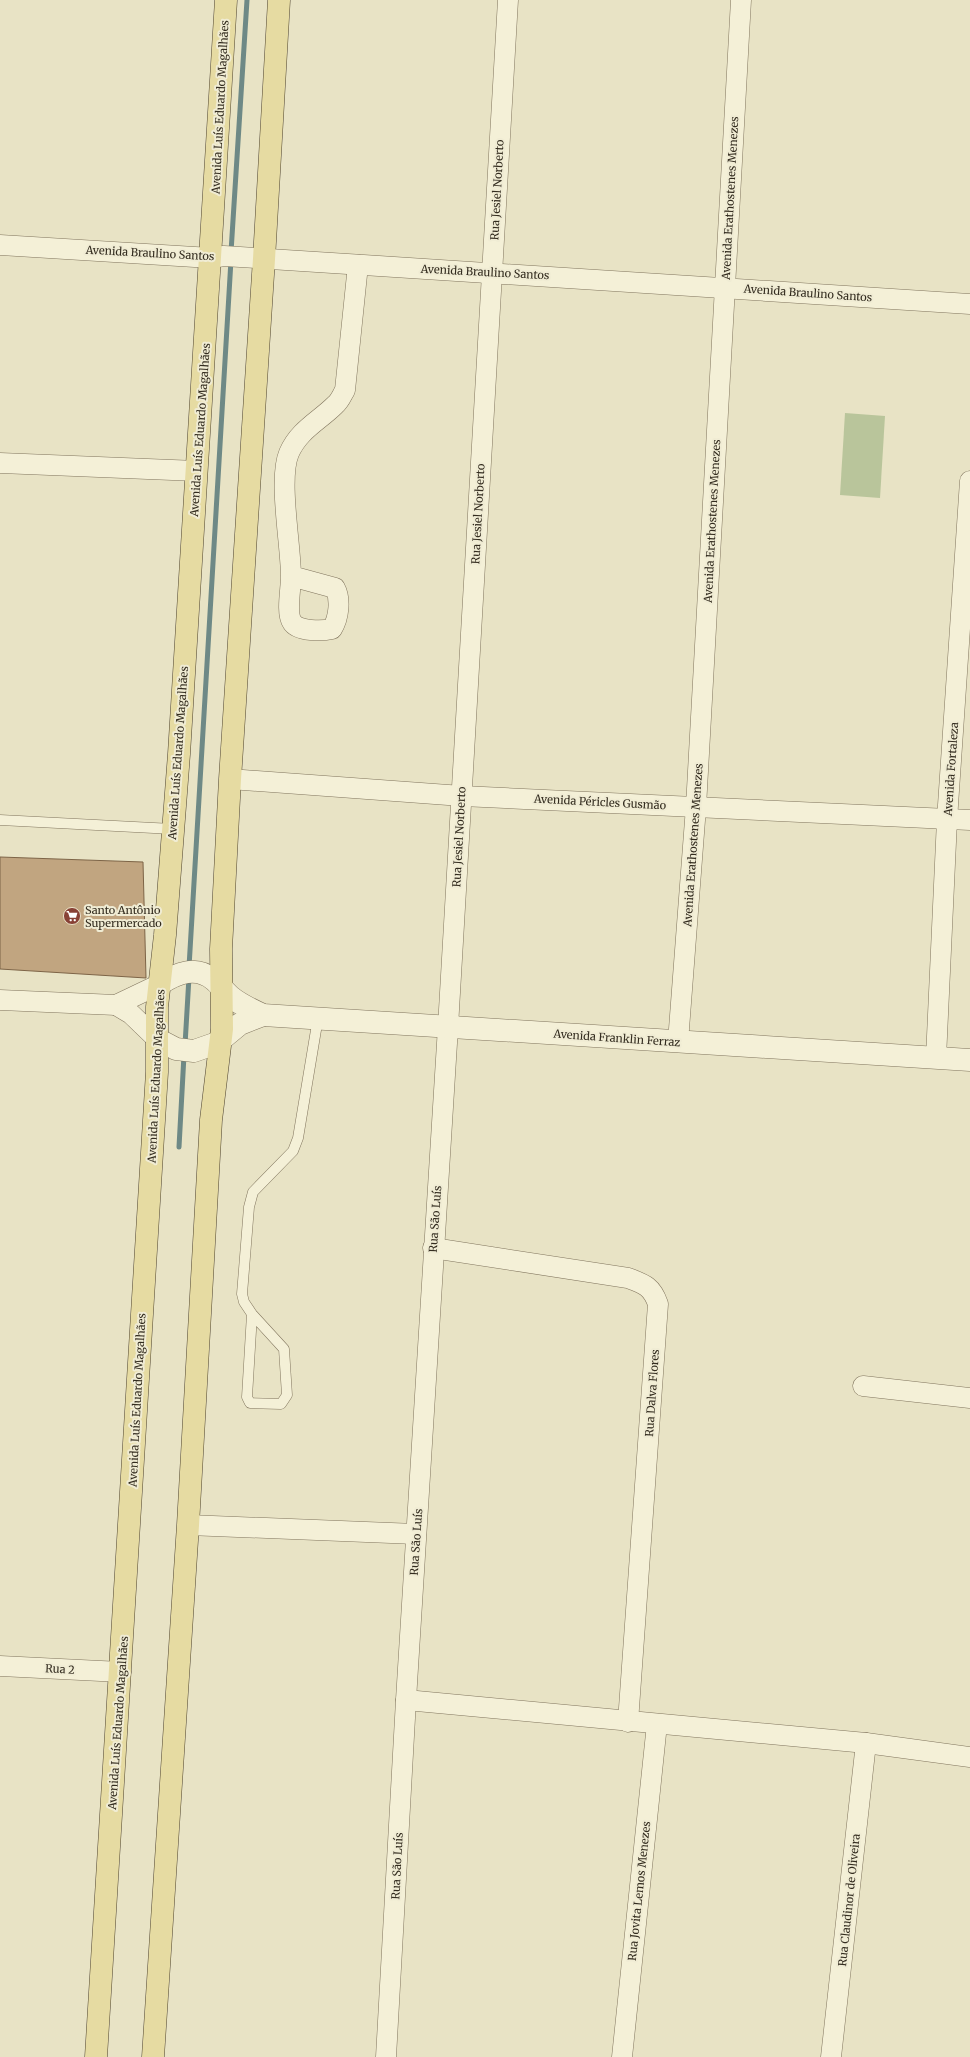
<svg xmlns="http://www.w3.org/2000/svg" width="970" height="2057" viewBox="0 0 970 2057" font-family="Merriweather,serif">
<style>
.grass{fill:#b9c59b}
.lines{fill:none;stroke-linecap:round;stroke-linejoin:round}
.stream{stroke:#6e8986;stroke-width:5}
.building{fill:#c1a580;stroke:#7d6447}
.service-casing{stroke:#81755e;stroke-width:11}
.minor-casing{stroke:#81755e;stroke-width:21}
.tertiary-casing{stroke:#81755e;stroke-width:23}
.primary-casing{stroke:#4f4431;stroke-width:23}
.service{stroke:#f4f0d7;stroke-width:10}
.minor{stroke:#f4f0d7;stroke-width:20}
.tertiary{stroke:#f4f0d7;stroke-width:22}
.primary{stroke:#e6dba2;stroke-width:22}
.labels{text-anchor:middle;stroke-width:4;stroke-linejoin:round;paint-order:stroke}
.street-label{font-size:11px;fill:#332c1f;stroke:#f0ecd4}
.poi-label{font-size:11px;fill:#332c1f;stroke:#f0ecd4;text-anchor:start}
</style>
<rect width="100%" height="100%" fill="#e8e3c5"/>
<path class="grass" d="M 845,413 L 885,416 L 880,498 L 840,495 Z"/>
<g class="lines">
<g class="stream">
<path d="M 231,252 L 247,0"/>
<path d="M 189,967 L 231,260"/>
<path d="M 185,1045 L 189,977"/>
<path d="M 179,1147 L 184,1055"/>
</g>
</g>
<path class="building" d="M 0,857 L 143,862 L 146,978 L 0,969 Z"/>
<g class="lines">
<g class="service-casing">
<g id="service">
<path d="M 0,820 L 173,829"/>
<path d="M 252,1314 L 247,1397 L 250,1403 L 281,1404 L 287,1395 L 284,1349 L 252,1314 L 244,1302 L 242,1294 L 249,1207 L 253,1192 L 293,1151 L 298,1138 L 318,1018"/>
</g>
</g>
<g class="minor-casing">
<g id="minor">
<path d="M 0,245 L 211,258 L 224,256 L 970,304"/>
<path d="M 0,463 L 197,471"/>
<path d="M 291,576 L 335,588 C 341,599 339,618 332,629 C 323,631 298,632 292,622 C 286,613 291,588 291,577 C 291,545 278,479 289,453 C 299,430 319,421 335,405 C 340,401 342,395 345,390 L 358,265"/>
<path d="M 230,779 L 462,796 L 970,820"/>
<path d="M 0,1000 L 116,1005 L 160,984"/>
<path d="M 116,1005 L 131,1014 L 157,1039"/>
<path d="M 678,1042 L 696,807 L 741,0"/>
<path d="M 936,1058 L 947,820 L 970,481"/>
<path d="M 433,1248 L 628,1278 C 645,1284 652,1287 658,1304 L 628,1722"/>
<path d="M 863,1386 L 970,1398"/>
<path d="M 188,1525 L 416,1534"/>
<path d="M 0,1666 L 121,1672"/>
<path d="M 406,1700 L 866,1743 L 970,1757"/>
<path d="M 386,2057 L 406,1700 L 448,1027 L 508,0"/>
<path d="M 622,2057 L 657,1724"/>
<path d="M 831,2057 L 866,1743"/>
</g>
</g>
<g class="tertiary-casing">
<g id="tertiary">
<path d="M 160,984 C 177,973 196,965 214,980 C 220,985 225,992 231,997 C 241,1005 252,1010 263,1015 L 970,1060"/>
<path d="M 157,1039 L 176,1049 L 194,1051 L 217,1043 L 240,1024 L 263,1015"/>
</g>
</g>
<g class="primary-casing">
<g id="primary">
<path d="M 96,2057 L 157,1072 L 157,1007 L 165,935 L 179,754 L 226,0"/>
<path d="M 153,2057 L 188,1525 L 211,1120 L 222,1029 L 221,949 L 230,779 L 264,259 L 279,0"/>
</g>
</g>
<use href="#service" class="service"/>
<use href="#minor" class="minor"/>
<use href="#tertiary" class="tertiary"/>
<use href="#primary" class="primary"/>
</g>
<defs>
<g id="supermarket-disc" transform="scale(0.9)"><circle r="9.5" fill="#884135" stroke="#f0ecd4"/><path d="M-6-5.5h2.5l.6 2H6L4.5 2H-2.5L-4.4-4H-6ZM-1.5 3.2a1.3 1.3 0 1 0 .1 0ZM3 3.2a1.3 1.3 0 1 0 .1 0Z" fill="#fff"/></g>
</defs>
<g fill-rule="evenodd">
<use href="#supermarket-disc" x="72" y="916"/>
</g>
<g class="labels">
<g class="street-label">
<text transform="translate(220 107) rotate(-87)" y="4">Avenida Luís Eduardo Magalhães</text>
<text transform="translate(497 190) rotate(-87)" y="4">Rua Jesiel Norberto</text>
<text transform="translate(730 198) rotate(-87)" y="4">Avenida Erathostenes Menezes</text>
<text transform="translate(150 253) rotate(3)" y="4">Avenida Braulino Santos</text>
<text transform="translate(485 272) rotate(3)" y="4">Avenida Braulino Santos</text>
<text transform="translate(808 293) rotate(4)" y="4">Avenida Braulino Santos</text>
<text transform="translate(200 430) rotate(-86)" y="4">Avenida Luís Eduardo Magalhães</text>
<text transform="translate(478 514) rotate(-87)" y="4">Rua Jesiel Norberto</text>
<text transform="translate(712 521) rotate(-87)" y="4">Avenida Erathostenes Menezes</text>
<text transform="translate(178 753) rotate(-86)" y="4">Avenida Luís Eduardo Magalhães</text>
<text transform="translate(951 769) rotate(-86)" y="4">Avenida Fortaleza</text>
<text transform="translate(600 802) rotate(3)" y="4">Avenida Péricles Gusmão</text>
<text transform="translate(459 837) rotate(-87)" y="4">Rua Jesiel Norberto</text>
<text transform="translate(693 845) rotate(-86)" y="4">Avenida Erathostenes Menezes</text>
<text transform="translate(617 1038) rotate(4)" y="4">Avenida Franklin Ferraz</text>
<text transform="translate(156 1076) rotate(-87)" y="4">Avenida Luís Eduardo Magalhães</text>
<text transform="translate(435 1219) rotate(-86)" y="4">Rua São Luís</text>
<text transform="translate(652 1393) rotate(-86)" y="4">Rua Dalva Flores</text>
<text transform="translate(137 1400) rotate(-87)" y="4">Avenida Luís Eduardo Magalhães</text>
<text transform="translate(416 1542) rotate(-86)" y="4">Rua São Luís</text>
<text transform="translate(60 1669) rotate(3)" y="4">Rua 2</text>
<text transform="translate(118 1723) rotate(-86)" y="4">Avenida Luís Eduardo Magalhães</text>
<text transform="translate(397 1866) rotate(-87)" y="4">Rua São Luís</text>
<text transform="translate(639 1891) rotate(-84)" y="4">Rua Jovita Lemos Menezes</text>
<text transform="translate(849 1900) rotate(-84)" y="4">Rua Claudinor de Oliveira</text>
</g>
<g class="poi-label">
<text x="85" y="914">Santo Antônio<tspan x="85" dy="13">Supermercado</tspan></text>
</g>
</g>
</svg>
